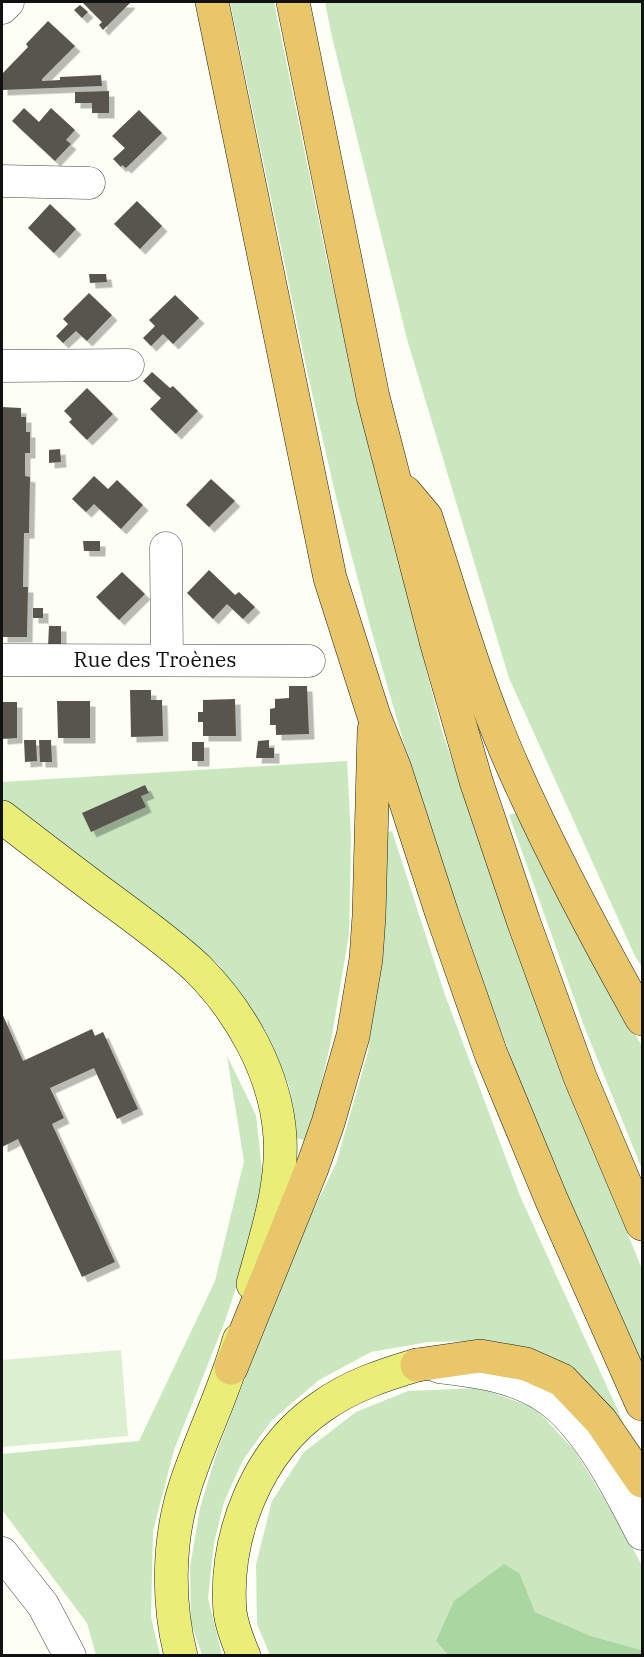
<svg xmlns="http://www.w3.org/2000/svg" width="644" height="1657" viewBox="0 0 644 1657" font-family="'IBM Plex Serif',serif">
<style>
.green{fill:#cae7c0}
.forest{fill:#aad7a1}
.pitch{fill:#ddefd1}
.building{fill:#59554e;filter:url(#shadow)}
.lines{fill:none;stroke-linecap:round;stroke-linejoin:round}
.minor-casing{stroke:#444;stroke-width:33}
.major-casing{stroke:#222;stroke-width:34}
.highway-casing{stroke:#222;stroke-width:34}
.minor{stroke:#fff;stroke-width:32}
.major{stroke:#eaed76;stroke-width:33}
.highway{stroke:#e8c669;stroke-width:33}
.labels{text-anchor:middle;stroke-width:6;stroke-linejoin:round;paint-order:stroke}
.street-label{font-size:21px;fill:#111;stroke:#fff}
</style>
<defs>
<filter id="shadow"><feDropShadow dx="5.5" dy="5.5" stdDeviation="0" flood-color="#0004"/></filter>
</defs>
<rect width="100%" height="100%" fill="#fdfef5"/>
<g class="green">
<path d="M 230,2 L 274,2 L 327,261 L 384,507 L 442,731 L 539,1014 L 642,1269 L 642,1371 L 541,1139 L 466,935 L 417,789 L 371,629 L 336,497 L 307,371 Z"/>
<path d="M 325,2 L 642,2 L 642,967 L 635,956 L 509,678 L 407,339 L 332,37 Z"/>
<path d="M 347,761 L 351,837 L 349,934 L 331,1041 L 316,1107 L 304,1140 L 295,1138 L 290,1088 L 265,1030 L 219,965 L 120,887 L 2,803 L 2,782 Z"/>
<path d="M 519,812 L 592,962 L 642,1046 L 642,1169 L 584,1026 L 509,815 Z"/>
<path d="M 392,831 L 445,995 L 520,1196 L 624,1424 L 617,1423 L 483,1341 L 428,1342 L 371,1352 L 319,1380 L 272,1420 L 243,1460 L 224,1502 L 214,1543 L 208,1598 L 222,1655 L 202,1655 L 191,1622 L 190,1567 L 200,1508 L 217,1452 L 296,1245 L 336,1164 L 368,1052 L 385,918 L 383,833 Z"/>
<path d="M 227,1056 L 256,1115 L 262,1171 L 255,1230 L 225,1321 L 174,1450 L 153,1531 L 151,1617 L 160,1655 L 96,1655 L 87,1623 L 2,1510 L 2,1454 L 139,1441 L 215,1281 L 244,1161 Z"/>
<path d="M 480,1388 L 535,1408 L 575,1451 L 622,1528 L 642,1566 L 642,1650 L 591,1636 L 535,1612 L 520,1574 L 436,1641 L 448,1655 L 270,1655 L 257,1624 L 256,1565 L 272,1501 L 304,1452 L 356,1412 L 408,1391 Z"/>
</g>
<path class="forest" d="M 504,1564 L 520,1574 L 535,1612 L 591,1636 L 642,1650 L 642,1655 L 448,1655 L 436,1641 L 454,1601 Z"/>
<path class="pitch" d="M 121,1350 L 128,1436 L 2,1447 L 2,1360 Z"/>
<g class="building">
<path d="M 82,2 L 128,2 L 130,3 L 103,30 L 99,25 L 102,22 Z"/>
<path d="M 80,5 L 88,12 L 82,18 L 74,10 Z"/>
<path d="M 48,21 L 75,46 L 42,79 L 42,81 L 60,80 L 60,77 L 101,75 L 102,86 L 2,90 L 2,74 L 28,47 L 26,44 Z"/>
<path d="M 109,91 L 109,113 L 92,113 L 92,103 L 75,103 L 75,92 Z"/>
<path d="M 24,108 L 39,122 L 51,108 L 75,130 L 66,140 L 71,144 L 55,161 L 12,121 Z"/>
<path d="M 139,110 L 162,133 L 126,168 L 122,165 L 121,167 L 113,159 L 125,148 L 112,136 Z"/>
<path d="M 137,201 L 162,226 L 140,249 L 114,224 Z"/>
<path d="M 50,204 L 76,229 L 54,253 L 28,228 Z"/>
<path d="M 89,274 L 106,274 L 107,282 L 90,283 Z"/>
<path d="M 89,293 L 112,315 L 87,341 L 76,331 L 63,343 L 56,336 L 68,324 L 63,319 Z"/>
<path d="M 175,295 L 199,318 L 173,344 L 163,334 L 151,346 L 143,338 L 155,326 L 149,320 Z"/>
<path d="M 152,372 L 170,388 L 173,386 L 198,411 L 176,434 L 150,409 L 161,398 L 143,381 Z"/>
<path d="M 87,388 L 113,414 L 87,440 L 69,422 L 72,419 L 64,411 Z"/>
<path d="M 2,407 L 21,408 L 21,417 L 26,417 L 26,432 L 30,432 L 30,453 L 25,453 L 25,476 L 30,477 L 29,533 L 24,533 L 23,587 L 28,587 L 27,637 L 2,637 Z"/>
<path d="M 60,449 L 61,462 L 49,463 L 49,450 Z"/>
<path d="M 94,476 L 108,489 L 117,480 L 143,505 L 121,529 L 94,504 L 86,512 L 72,499 Z"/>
<path d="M 211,479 L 235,501 L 209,527 L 186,505 Z"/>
<path d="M 83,541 L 100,541 L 100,551 L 84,551 Z"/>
<path d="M 209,570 L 235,595 L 239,592 L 255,607 L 243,619 L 227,604 L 213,619 L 187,593 Z"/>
<path d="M 122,572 L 145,594 L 119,620 L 96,597 Z"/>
<rect x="33" y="608" width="10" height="10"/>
<path d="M 49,626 L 61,626 L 61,648 L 48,647 Z"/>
<path d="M 289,686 L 307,686 L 309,734 L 276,735 L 276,725 L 270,725 L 270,709 L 275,708 L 275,699 L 289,698 Z"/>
<path d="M 130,690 L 151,690 L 151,700 L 162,700 L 163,736 L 131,737 Z"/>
<path d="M 235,699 L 236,736 L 203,736 L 203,722 L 198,722 L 198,712 L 203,712 L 203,700 Z"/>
<path d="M 57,701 L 90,701 L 90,738 L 58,738 Z"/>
<path d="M 2,702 L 17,702 L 17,738 L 2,739 Z"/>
<path d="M 24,740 L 36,740 L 37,761 L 25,762 Z"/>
<path d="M 39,740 L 51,740 L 52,762 L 40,762 Z"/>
<path d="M 269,740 L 269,748 L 274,748 L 274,758 L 256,758 L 258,741 Z"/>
<rect x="192" y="742" width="12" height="19"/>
<path d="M 145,785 L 149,793 L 141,796 L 146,807 L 91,832 L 82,813 Z"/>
<path d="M 2,1013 L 23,1061 L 92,1029 L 95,1036 L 103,1032 L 138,1109 L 117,1119 L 94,1068 L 50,1088 L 64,1118 L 52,1124 L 115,1262 L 82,1277 L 18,1139 L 2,1147 Z"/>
</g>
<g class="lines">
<g class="minor-casing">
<g id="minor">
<path d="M 2,8 L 8,2"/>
<path d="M 2,181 L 89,183"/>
<path d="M 2,366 L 128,365"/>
<path d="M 166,548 L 167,660"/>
<path d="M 2,660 L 309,661"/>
<path d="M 439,1367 C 474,1371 513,1376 544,1396 C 587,1424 619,1490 642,1534"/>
<path d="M 2,1553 L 43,1605 L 70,1656"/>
</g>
</g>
<g class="major-casing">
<g id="major">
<path d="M 2,817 C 37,844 72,871 107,897 C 138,920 169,942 197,968 C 241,1012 276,1074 280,1137 C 283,1187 266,1236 253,1284"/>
<path d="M 181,1656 C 167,1602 168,1540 185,1487 C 201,1437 225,1391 239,1340"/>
<path d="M 244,1656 C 238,1642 232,1626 230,1612 C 224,1536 257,1451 321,1407 C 350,1386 383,1375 417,1365"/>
</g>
</g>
<g class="highway-casing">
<g id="highway">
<path d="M 212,2 L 330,578 L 374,716 L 395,769 L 442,914 L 491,1054 L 552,1201 L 642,1404"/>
<path d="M 293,2 L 373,397 L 436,641 L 476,781 L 524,923 L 580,1077 L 642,1224"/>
<path d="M 405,492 L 426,517 C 453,600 477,686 513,767 C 551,853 596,937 642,1019"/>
<path d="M 417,1365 L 480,1356 L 526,1364 L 562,1380 L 601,1421 L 642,1481"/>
<path d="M 231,1368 L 312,1168 L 328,1123 L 353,1036 L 366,959 L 369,916 L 374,730"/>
</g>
</g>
<use href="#minor" class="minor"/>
<use href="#major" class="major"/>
<use href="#highway" class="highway"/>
</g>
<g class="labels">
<g class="street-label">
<text x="155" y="667">Rue des Troènes</text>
</g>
</g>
<rect width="644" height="1657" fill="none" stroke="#111111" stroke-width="6"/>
</svg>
